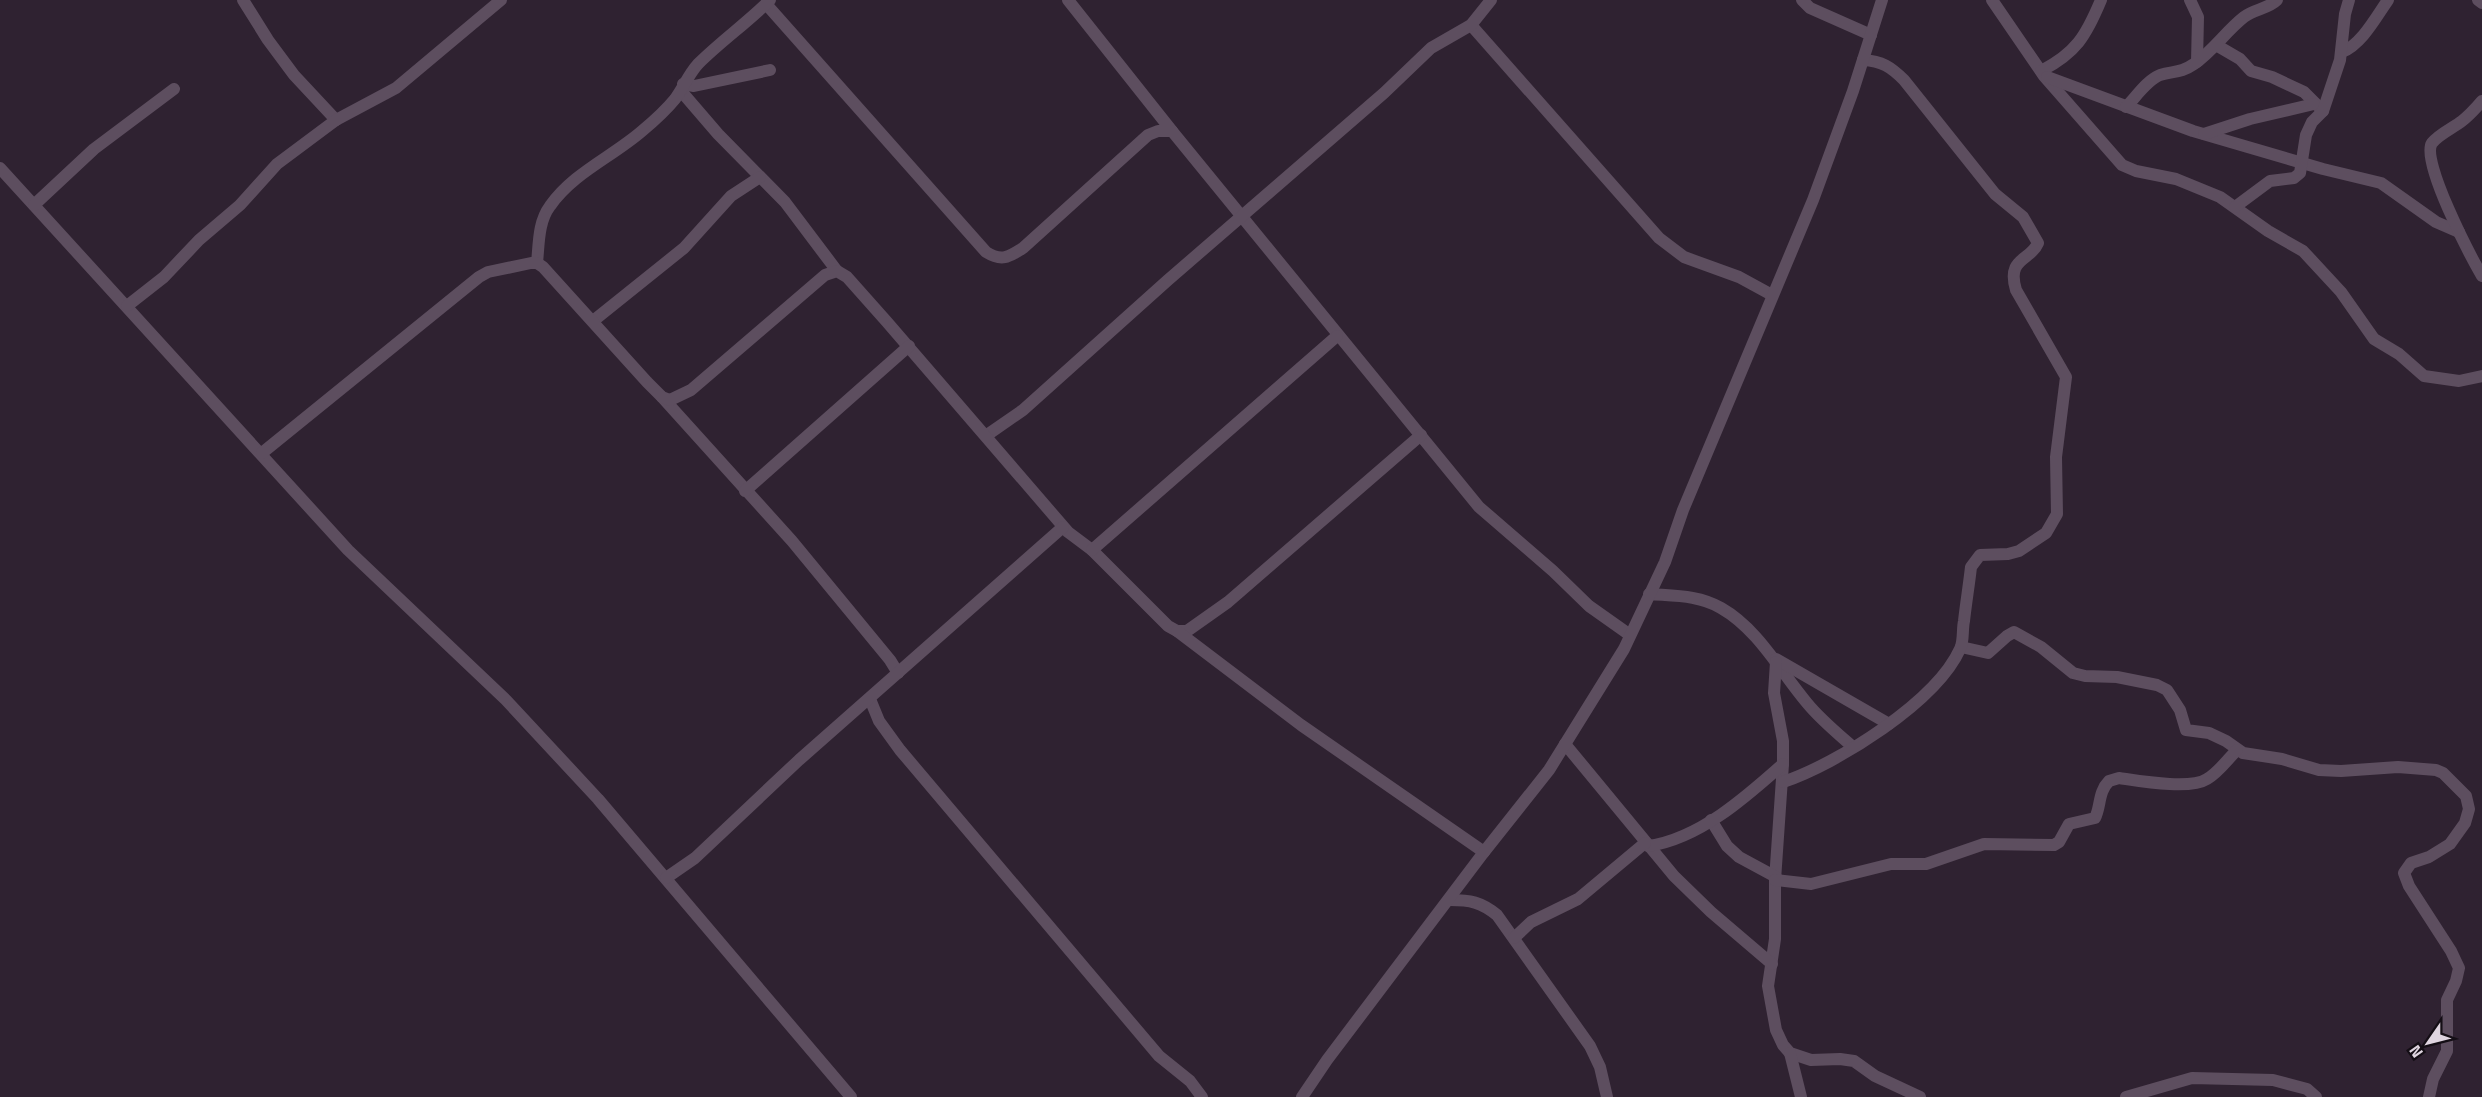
<svg xmlns="http://www.w3.org/2000/svg" width="2482" height="1097" viewBox="0 0 2482 1097" font-family="'Titillium Web',sans-serif">
<style>
.lines{fill:none;stroke-linecap:round;stroke-linejoin:round}
.minor{stroke:#5d4e5f;stroke-width:12}
</style>
<rect width="100%" height="100%" fill="#2f2231"/>
<g class="lines">
<g class="minor">
<path d="M 243,0 L 268,40 L 294,75 L 336,120"/>
<path d="M 1068,0 L 1172,131"/>
<path d="M 1802,0 L 1810,8 L 1871,35"/>
<path d="M 1992,0 L 2044,76 L 2122,165 L 2136,171 L 2176,179 L 2220,197 L 2268,231 L 2303,251 L 2341,292 L 2374,339 L 2399,354 L 2424,376 L 2459,381 L 2482,376"/>
<path d="M 2190,0 L 2198,17 L 2197,62"/>
<path d="M 2478,0 L 2482,3"/>
<path d="M 766,4 L 986,252 C 1002,262 1009,257 1023,248 L 1148,135 L 1158,131 L 1172,131 L 1479,507 L 1553,571 L 1589,606 L 1630,635"/>
<path d="M 1471,25 L 1659,238 L 1684,257 L 1739,277 L 1772,295"/>
<path d="M 2216,45 L 2240,59 L 2251,71 L 2272,77 L 2304,92 L 2323,111"/>
<path d="M 2342,52 C 2362,44 2376,17 2388,0"/>
<path d="M 2041,71 C 2076,53 2086,36 2101,0"/>
<path d="M 2047,77 L 2193,131 L 2323,169 L 2381,183 L 2436,222 L 2459,232"/>
<path d="M 683,84 L 694,86 L 770,70"/>
<path d="M 681,91 L 718,134 L 785,202 L 837,271"/>
<path d="M 2482,101 C 2476,108 2470,115 2462,121 C 2453,128 2439,134 2432,143 C 2420,160 2471,257 2482,276"/>
<path d="M 2126,107 C 2136,97 2147,80 2160,75 C 2174,71 2181,73 2194,64 C 2213,51 2226,31 2244,17 C 2254,9 2268,9 2277,0"/>
<path d="M 2204,134 L 2250,119 L 2314,104"/>
<path d="M 0,168 L 348,550 L 506,700 L 598,799 L 851,1097"/>
<path d="M 34,205 L 94,149 L 174,89"/>
<path d="M 2235,207 L 2270,181 L 2294,178 L 2300,173 L 2306,135 L 2312,122 L 2323,111 L 2340,60 L 2345,14 L 2349,0"/>
<path d="M 537,263 C 539,244 538,222 550,206 C 573,173 612,157 642,131 C 654,121 666,110 675,99 C 684,87 688,75 698,64 C 721,41 747,23 770,0"/>
<path d="M 127,306 L 164,277 L 199,240 L 240,205 L 277,164 L 336,120 L 396,88 L 501,0"/>
<path d="M 593,321 L 684,248 L 731,196 L 760,177"/>
<path d="M 662,397 L 792,541 L 890,660 L 898,673"/>
<path d="M 987,435 L 1023,410 L 1168,280 L 1384,93 L 1431,48 L 1471,25 L 1491,0"/>
<path d="M 262,453 L 479,277 L 488,272 L 531,263 L 537,263 L 543,267 L 647,382 L 662,397 L 670,400 L 691,390 L 825,275 L 837,271 L 847,277 L 887,322 L 1068,532 L 1092,550 L 1168,626 L 1177,631 L 1187,631 L 1228,602 L 1421,435"/>
<path d="M 745,491 L 909,346"/>
<path d="M 1092,550 L 1337,336"/>
<path d="M 1649,594 C 1674,596 1699,595 1721,608 C 1758,629 1780,671 1807,703 C 1820,719 1837,733 1853,747"/>
<path d="M 1177,631 L 1301,725 L 1484,852"/>
<path d="M 1961,647 L 1988,653 L 2007,636 L 2014,632 L 2041,647 L 2073,673 L 2085,676 L 2117,677 L 2157,685 L 2167,690 L 2180,710 L 2186,730 L 2209,733 L 2226,741 L 2243,753 L 2282,759 L 2319,770 L 2341,771 L 2398,767 L 2436,770 L 2443,773 L 2466,796 L 2469,809 L 2465,823 L 2450,844 L 2429,857 L 2411,863 L 2404,873 L 2409,886 L 2451,951 L 2459,968 L 2456,981 L 2447,1000 L 2447,1051 L 2433,1079 L 2429,1097"/>
<path d="M 1776,659 L 1889,724"/>
<path d="M 1776,662 L 1774,693 L 1783,741 L 1783,764 L 1775,880 L 1775,939 L 1768,986 L 1776,1030 L 1783,1045 L 1790,1053 L 1811,1060 L 1840,1059 L 1854,1061 L 1875,1076 L 1920,1097"/>
<path d="M 870,699 L 879,721 L 900,750 L 1159,1056 L 1190,1081 L 1202,1097"/>
<path d="M 1565,744 L 1674,876 L 1711,912 L 1772,964"/>
<path d="M 1783,782 C 1837,764 1936,702 1960,649 C 1964,641 1962,630 1964,621 C 1966,603 1969,585 1971,567 L 1980,555 L 2008,554 L 2019,551 L 2046,533 L 2057,514 L 2056,457 L 2066,377 L 2016,290 C 2006,257 2031,261 2038,243 L 2023,217 L 1995,194 L 1904,80 C 1891,67 1882,61 1863,60"/>
<path d="M 1711,820 L 1727,846 L 1739,857 L 1776,877"/>
<path d="M 1648,846 C 1699,839 1746,797 1783,764"/>
<path d="M 666,878 L 695,858 L 799,760 L 1063,527"/>
<path d="M 1775,880 L 1811,884 L 1891,864 L 1926,864 L 1984,844 L 2054,845 L 2059,842 L 2069,824 L 2095,818 C 2101,806 2098,792 2109,781 L 2119,778 C 2140,781 2190,790 2207,779 C 2218,773 2227,760 2237,750"/>
<path d="M 1450,900 C 1470,900 1481,902 1497,915 L 1590,1046 L 1600,1067 L 1607,1097"/>
<path d="M 1514,938 L 1531,922 L 1578,899 L 1645,843"/>
<path d="M 1790,1053 L 1801,1097"/>
<path d="M 1302,1097 L 1327,1060 L 1484,852 L 1549,770 L 1624,649 L 1665,562 L 1683,510 L 1813,200 L 1853,91 L 1882,0"/>
<path d="M 2126,1097 L 2192,1078 L 2273,1080 L 2307,1089 L 2316,1097"/>
</g>
</g>
<g transform="translate(2428 1043) rotate(235)" stroke="#140e15" stroke-width="4.5" paint-order="stroke">
<path d="M0-4.5L10 22L0 15L-10 22Z" fill="#dfd5e0"/>
<text y="-9" font-size="16" font-weight="bold" text-anchor="middle" fill="#dfd5e0">N</text>
</g>
</svg>
